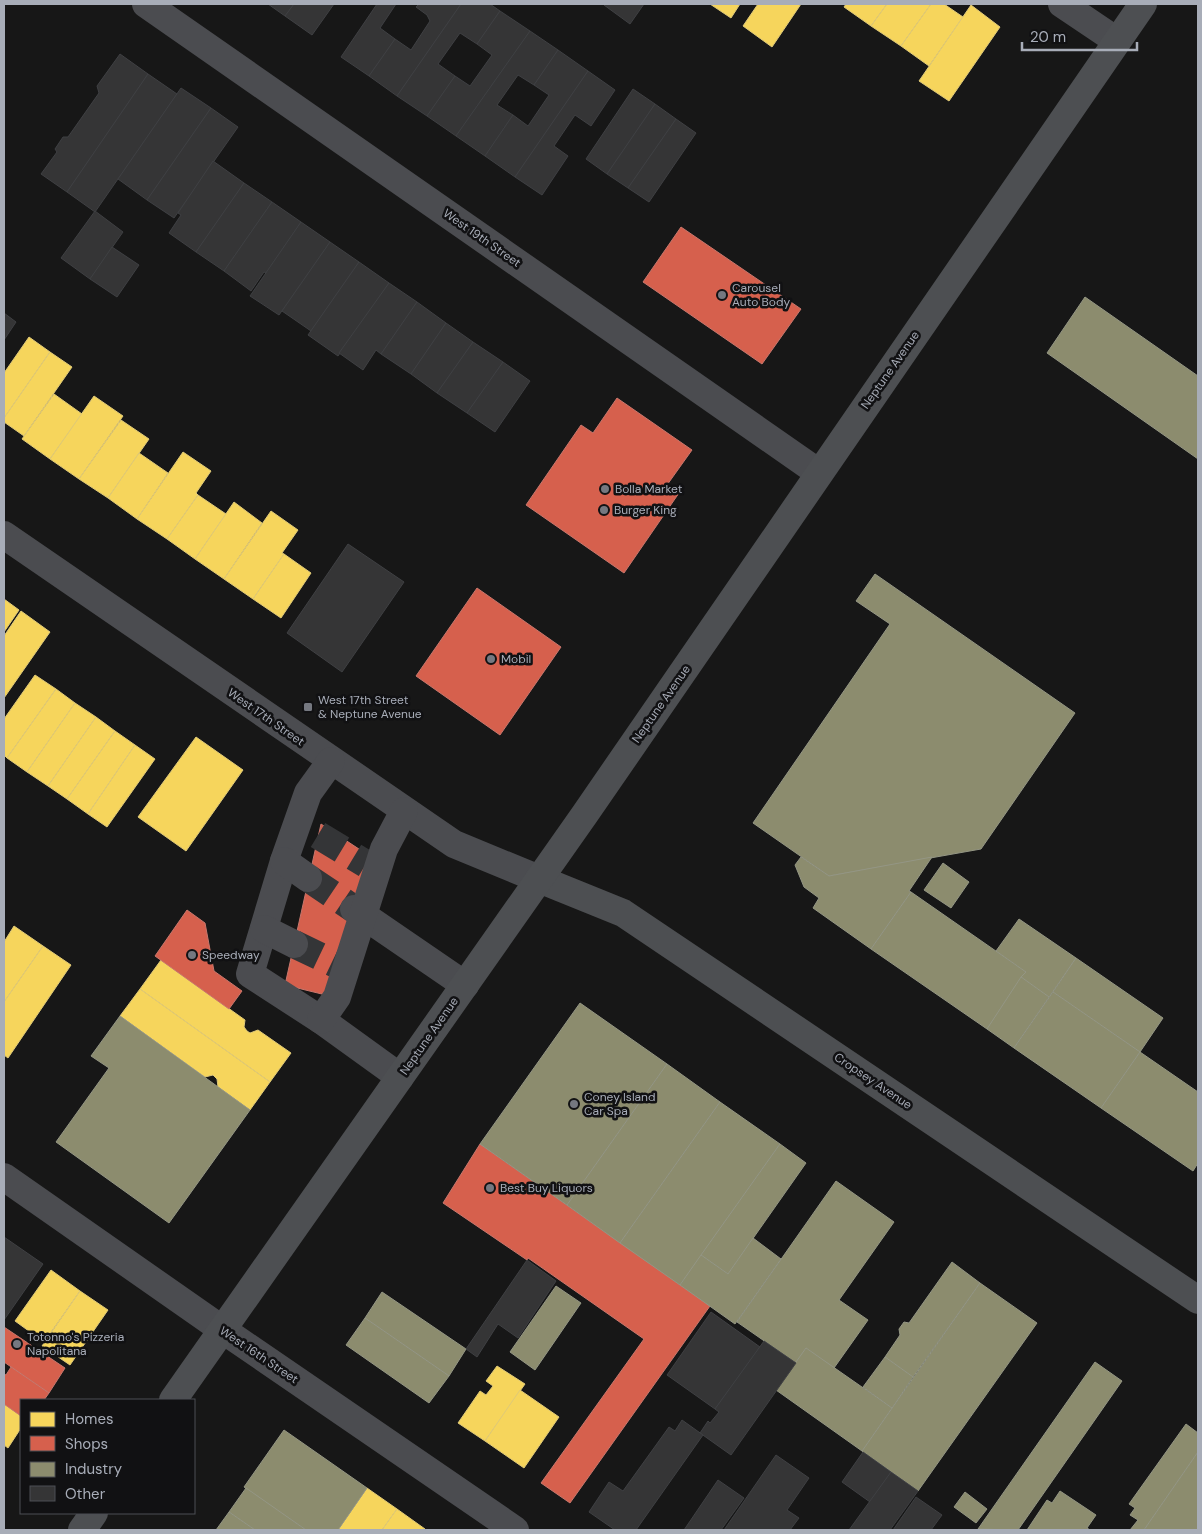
<svg xmlns="http://www.w3.org/2000/svg" width="1202" height="1534" viewBox="0 0 1202 1534" font-family="'DM Sans',sans-serif">
<style>
.homes{fill:#f6d55c;stroke:#dfc978}
.shops{fill:#d6604d;stroke:#c8776d}
.industry{fill:#8c8c6e;stroke:#949684}
.building{fill:#353536;stroke:#3f4043}
.lines{fill:none;stroke-linecap:round;stroke-linejoin:round}
.minor-tunnel{stroke:#343537;stroke-width:28;stroke-dasharray:28 14;stroke-linecap:butt}
.minor{stroke:#4b4c50;stroke-width:28}
.major{stroke:#4d4f52;stroke-width:28}
.poi-dot{fill:#757880;stroke:#111113;stroke-width:2}
.labels{text-anchor:middle;stroke-width:5;stroke-linejoin:round;paint-order:stroke}
.street-label{font-size:12px;fill:#a8adb8;stroke:#111113}
.poi-label{font-size:12px;fill:#a8adb8;stroke:#111113;text-anchor:start}
</style>
<rect width="100%" height="100%" fill="#171717"/>
<g class="homes">
<path d="M 710,4 L 740,4 L 731,18 Z"/>
<path d="M 758,4 L 801,4 L 772,47 L 743,26 Z"/>
<path d="M 846,4 L 887,4 L 871,26 L 844,7 Z"/>
<path d="M 887,4 L 931,4 L 901,46 L 871,26 Z"/>
<path d="M 931,4 L 944,4 L 963,17 L 929,66 L 901,46 Z"/>
<path d="M 971,5 L 1000,27 L 949,101 L 919,81 Z"/>
<path d="M 29,337 L 50,352 L 4,418 L 4,373 Z"/>
<path d="M 50,352 L 72,367 L 24,436 L 4,422 L 4,418 Z"/>
<path d="M 54,394 L 82,414 L 50,459 L 22,439 Z"/>
<path d="M 94,396 L 123,416 L 79,479 L 50,459 Z"/>
<path d="M 121,420 L 149,439 L 108,498 L 79,479 Z"/>
<path d="M 183,452 L 211,471 L 196,493 L 198,495 L 167,539 L 137,519 Z"/>
<path d="M 139,453 L 168,473 L 137,519 L 108,498 Z"/>
<path d="M 198,495 L 226,514 L 195,559 L 167,539 Z"/>
<path d="M 234,502 L 262,523 L 224,579 L 195,559 Z"/>
<path d="M 271,511 L 298,530 L 282,553 L 284,554 L 253,599 L 224,579 Z"/>
<path d="M 284,554 L 311,573 L 281,618 L 253,599 Z"/>
<path d="M 4,599 L 19,610 L 4,632 Z"/>
<path d="M 21,611 L 50,632 L 4,698 L 4,636 Z"/>
<path d="M 35,675 L 56,689 L 7,758 L 4,755 L 4,719 Z"/>
<path d="M 56,689 L 75,703 L 27,772 L 7,758 Z"/>
<path d="M 75,703 L 96,717 L 48,786 L 27,772 Z"/>
<path d="M 96,717 L 115,731 L 67,799 L 48,786 Z"/>
<path d="M 115,731 L 135,745 L 88,814 L 67,799 Z"/>
<path d="M 196,737 L 243,770 L 186,851 L 138,817 Z"/>
<path d="M 135,745 L 155,759 L 107,827 L 88,814 Z"/>
<path d="M 14,926 L 43,946 L 4,1002 L 4,942 Z"/>
<path d="M 43,946 L 71,965 L 8,1058 L 4,1055 L 4,1002 Z"/>
<path d="M 161,960 L 245,1020 L 244,1027 L 247,1031 L 250,1033 L 258,1030 L 291,1053 L 270,1082 L 140,989 Z"/>
<path d="M 140,989 L 270,1082 L 250,1110 L 218,1087 L 217,1079 L 213,1075 L 205,1077 L 120,1016 Z"/>
<path d="M 51,1270 L 80,1291 L 44,1342 L 15,1321 Z"/>
<path d="M 80,1291 L 108,1310 L 70,1365 L 42,1346 Z"/>
<path d="M 497,1366 L 525,1384 L 485,1441 L 458,1423 L 480,1391 L 486,1395 L 493,1386 L 486,1381 Z"/>
<path d="M 520,1390 L 559,1417 L 524,1468 L 485,1441 Z"/>
<path d="M 4,1404 L 21,1416 L 21,1428 L 8,1448 L 4,1445 Z"/>
<path d="M 367,1488 L 397,1509 L 382,1530 L 338,1530 Z"/>
<path d="M 397,1509 L 425,1529 L 423,1530 L 382,1530 Z"/>
</g>
<g class="shops">
<path d="M 681,227 L 801,309 L 762,364 L 643,282 Z"/>
<path d="M 617,398 L 692,450 L 667,485 L 679,493 L 624,573 L 526,505 L 581,425 L 593,433 Z"/>
<path d="M 477,588 L 561,647 L 500,735 L 416,676 Z"/>
<path d="M 321,824 L 368,855 L 330,996 L 285,985 Z"/>
<path d="M 187,910 L 205,923 L 214,971 L 242,991 L 229,1009 L 155,956 Z"/>
<path d="M 480,1144 L 710,1306 L 570,1503 L 541,1483 L 644,1339 L 528,1258 L 527,1260 L 443,1203 Z"/>
<path d="M 4,1327 L 65,1368 L 49,1393 L 4,1362 Z"/>
<path d="M 11,1367 L 49,1393 L 44,1400 L 21,1400 L 21,1416 L 4,1404 L 4,1374 L 6,1375 Z"/>
</g>
<g class="industry">
<path d="M 1085,297 L 1198,376 L 1198,459 L 1047,353 Z"/>
<path d="M 875,574 L 1075,713 L 981,849 L 829,876 L 753,823 L 890,624 L 856,601 Z"/>
<path d="M 801,857 L 829,876 L 932,857 L 909,891 L 911,892 L 871,949 L 813,908 L 819,898 L 804,887 L 795,865 Z"/>
<path d="M 943,863 L 969,882 L 951,908 L 924,890 Z"/>
<path d="M 911,892 L 1026,972 L 987,1029 L 871,949 Z"/>
<path d="M 1019,919 L 1076,958 L 1049,997 L 1021,977 L 1026,972 L 996,951 Z"/>
<path d="M 1076,958 L 1163,1018 L 1140,1052 L 1053,992 Z"/>
<path d="M 1021,977 L 1049,997 L 1014,1048 L 987,1029 Z"/>
<path d="M 1053,992 L 1140,1052 L 1101,1108 L 1014,1048 Z"/>
<path d="M 580,1003 L 667,1064 L 567,1205 L 480,1144 Z"/>
<path d="M 120,1016 L 250,1110 L 169,1223 L 56,1142 L 109,1068 L 91,1056 Z"/>
<path d="M 1140,1052 L 1198,1092 L 1198,1163 L 1193,1171 L 1101,1108 Z"/>
<path d="M 667,1064 L 720,1102 L 620,1243 L 567,1205 Z"/>
<path d="M 720,1102 L 780,1144 L 680,1285 L 620,1243 Z"/>
<path d="M 780,1144 L 806,1163 L 728,1274 L 701,1255 Z"/>
<path d="M 836,1181 L 894,1222 L 839,1300 L 868,1320 L 834,1368 L 806,1348 L 796,1363 L 737,1322 Z"/>
<path d="M 753,1238 L 781,1259 L 735,1324 L 680,1285 L 701,1255 L 728,1274 Z"/>
<path d="M 952,1262 L 980,1283 L 913,1377 L 885,1357 L 900,1335 L 899,1329 L 904,1322 L 909,1323 Z"/>
<path d="M 980,1283 L 1037,1323 L 918,1491 L 862,1451 Z"/>
<path d="M 556,1286 L 581,1303 L 535,1370 L 510,1352 Z"/>
<path d="M 382,1292 L 466,1349 L 449,1376 L 365,1318 Z"/>
<path d="M 365,1318 L 449,1376 L 429,1403 L 346,1345 Z"/>
<path d="M 806,1348 L 892,1408 L 862,1451 L 776,1390 Z"/>
<path d="M 885,1357 L 913,1377 L 892,1408 L 863,1387 Z"/>
<path d="M 1095,1362 L 1122,1381 L 1018,1530 L 978,1529 Z"/>
<path d="M 1186,1424 L 1198,1433 L 1198,1452 L 1144,1530 L 1130,1530 L 1138,1520 L 1130,1515 L 1135,1508 L 1129,1504 Z"/>
<path d="M 284,1430 L 367,1488 L 338,1530 L 306,1530 L 244,1487 Z"/>
<path d="M 1198,1452 L 1198,1530 L 1144,1530 Z"/>
<path d="M 246,1488 L 306,1530 L 255,1530 L 229,1512 Z"/>
<path d="M 1060,1491 L 1096,1515 L 1087,1528 L 1090,1530 L 1027,1530 L 1047,1500 L 1052,1503 Z"/>
<path d="M 965,1492 L 987,1509 L 976,1523 L 954,1507 Z"/>
<path d="M 229,1512 L 255,1530 L 216,1530 Z"/>
</g>
<g class="building">
<path d="M 268,4 L 294,4 L 285,16 Z"/>
<path d="M 294,4 L 334,4 L 312,35 L 285,16 Z"/>
<path d="M 377,4 L 396,4 L 380,28 L 395,39 L 369,76 L 341,57 Z"/>
<path d="M 419,4 L 461,4 L 397,96 L 369,76 L 395,39 L 411,50 L 430,21 L 427,15 L 416,7 Z"/>
<path d="M 461,4 L 490,4 L 500,11 L 477,44 L 460,33 L 438,64 L 455,76 L 427,116 L 397,96 Z"/>
<path d="M 605,4 L 644,4 L 630,24 L 604,5 Z"/>
<path d="M 500,11 L 530,31 L 456,136 L 427,116 L 455,76 L 470,86 L 492,55 L 477,44 Z"/>
<path d="M 530,31 L 558,50 L 534,85 L 518,75 L 497,105 L 513,115 L 485,156 L 456,136 Z"/>
<path d="M 558,50 L 588,71 L 515,177 L 485,156 L 513,115 L 528,126 L 549,95 L 534,85 Z"/>
<path d="M 120,54 L 148,74 L 67,192 L 41,174 L 57,152 L 55,149 L 63,137 L 68,137 L 99,93 L 97,86 Z"/>
<path d="M 588,71 L 615,90 L 591,126 L 575,115 L 554,146 L 568,156 L 542,195 L 515,177 Z"/>
<path d="M 148,74 L 177,94 L 95,212 L 67,192 Z"/>
<path d="M 181,88 L 211,108 L 147,200 L 118,179 Z"/>
<path d="M 633,89 L 655,104 L 607,174 L 586,159 Z"/>
<path d="M 655,104 L 676,119 L 628,188 L 607,174 Z"/>
<path d="M 211,108 L 238,127 L 174,218 L 147,200 Z"/>
<path d="M 676,119 L 696,133 L 649,202 L 628,188 Z"/>
<path d="M 213,161 L 244,183 L 196,252 L 169,233 L 181,215 L 178,213 Z"/>
<path d="M 244,183 L 272,202 L 224,271 L 196,252 Z"/>
<path d="M 272,202 L 301,222 L 266,273 L 264,272 L 251,291 L 224,271 Z"/>
<path d="M 95,211 L 123,232 L 90,279 L 61,258 Z"/>
<path d="M 301,222 L 330,242 L 279,315 L 250,296 Z"/>
<path d="M 330,242 L 359,262 L 311,331 L 282,311 Z"/>
<path d="M 112,247 L 139,265 L 117,297 L 90,279 Z"/>
<path d="M 359,262 L 389,283 L 338,356 L 308,335 Z"/>
<path d="M 389,283 L 417,302 L 381,354 L 376,350 L 363,370 L 339,353 Z"/>
<path d="M 417,302 L 446,323 L 411,374 L 381,354 Z"/>
<path d="M 4,313 L 16,322 L 4,340 Z"/>
<path d="M 446,323 L 473,342 L 437,393 L 411,374 Z"/>
<path d="M 473,342 L 503,362 L 467,413 L 437,393 Z"/>
<path d="M 503,362 L 530,381 L 495,432 L 467,413 Z"/>
<path d="M 348,544 L 404,582 L 342,672 L 287,633 Z"/>
<path d="M 4,1237 L 43,1264 L 4,1320 Z"/>
<path d="M 527,1260 L 556,1281 L 518,1338 L 498,1324 L 477,1357 L 466,1349 Z"/>
<path d="M 711,1312 L 760,1347 L 715,1409 L 667,1375 Z"/>
<path d="M 764,1341 L 796,1363 L 731,1455 L 700,1433 L 708,1421 L 710,1423 L 719,1412 L 715,1409 Z"/>
<path d="M 682,1420 L 703,1435 L 636,1530 L 615,1530 L 589,1512 L 609,1482 L 623,1491 L 669,1427 L 675,1431 Z"/>
<path d="M 863,1452 L 891,1472 L 870,1502 L 842,1482 Z"/>
<path d="M 776,1455 L 809,1478 L 787,1510 L 799,1518 L 790,1530 L 724,1530 Z"/>
<path d="M 891,1472 L 918,1491 L 890,1530 L 849,1530 Z"/>
<path d="M 718,1480 L 744,1498 L 721,1530 L 684,1530 Z"/>
<path d="M 916,1497 L 942,1515 L 931,1530 L 893,1530 Z"/>
</g>
<g class="lines">
<g class="minor-tunnel">
<path d="M 318,835 L 366,864"/>
<path d="M 308,878 L 354,909"/>
<path d="M 294,944 L 338,965"/>
</g>
<g class="minor">
<path d="M 146,4 L 819,473"/>
<path d="M 1062,4 L 1117,41"/>
<path d="M 4,535 L 454,844 L 539,879"/>
<path d="M 331,761 L 308,793 L 284,861 L 250,974 L 321,1020 L 400,1077"/>
<path d="M 284,861 L 308,878"/>
<path d="M 354,909 L 465,985"/>
<path d="M 264,929 L 294,944"/>
<path d="M 321,1020 L 337,997 L 384,849 L 404,811"/>
<path d="M 4,1177 L 223,1330 L 515,1530"/>
</g>
<g class="major">
<path d="M 539,879 L 623,913 L 1198,1300"/>
<path d="M 173,1400 L 585,814 L 1143,4"/>
<path d="M 82,1530 L 94,1513"/>
</g>
</g>
<g class="poi-dot">
<circle cx="722" cy="295" r="5"/>
<circle cx="605" cy="489" r="5"/>
<circle cx="604" cy="510" r="5"/>
<circle cx="491" cy="659" r="5"/>
<rect x="303" y="702" width="10" height="10" rx="2.5"/>
<circle cx="192" cy="955" r="5"/>
<circle cx="574" cy="1104" r="5"/>
<circle cx="490" cy="1188" r="5"/>
<circle cx="17" cy="1344" r="5"/>
</g>
<g class="labels">
<g class="street-label">
<text transform="translate(482 238) rotate(35)" y="4">West 19th Street</text>
<text transform="translate(890 370) rotate(-55)" y="4">Neptune Avenue</text>
<text transform="translate(661 704) rotate(-55)" y="4">Neptune Avenue</text>
<text transform="translate(266 717) rotate(35)" y="4">West 17th Street</text>
<text transform="translate(429 1036) rotate(-55)" y="4">Neptune Avenue</text>
<text transform="translate(873 1081) rotate(34)" y="4">Cropsey Avenue</text>
<text transform="translate(259 1355) rotate(34)" y="4">West 16th Street</text>
</g>
<g class="poi-label">
<text x="732" y="292">Carousel<tspan x="732" dy="14">Auto Body</tspan></text>
<text x="615" y="493">Bolla Market</text>
<text x="614" y="514">Burger King</text>
<text x="501" y="663">Mobil</text>
<text x="318" y="704">West 17th Street<tspan x="318" dy="14">&amp; Neptune Avenue</tspan></text>
<text x="202" y="959">Speedway</text>
<text x="584" y="1101">Coney Island<tspan x="584" dy="14">Car Spa</tspan></text>
<text x="500" y="1192">Best Buy Liquors</text>
<text x="27" y="1341">Totonno's Pizzeria<tspan x="27" dy="14">Napolitana</tspan></text>
</g>
</g>
<rect width="1202" height="1534" fill="none" stroke="#a8adb8" stroke-width="10"/>
<rect x="20" y="1399" width="175" height="115" fill="#111113" stroke="#4d4f55"/>
<rect x="30" y="1412" width="25" height="15" fill="#f6d55c" stroke="#4d4f55"/>
<text x="65" y="1424" font-size="15" fill="#a8adb8">Homes</text>
<rect x="30" y="1436" width="25" height="15" fill="#d6604d" stroke="#4d4f55"/>
<text x="65" y="1449" font-size="15" fill="#a8adb8">Shops</text>
<rect x="30" y="1462" width="25" height="15" fill="#8c8c6e" stroke="#4d4f55"/>
<text x="65" y="1474" font-size="15" fill="#a8adb8">Industry</text>
<rect x="30" y="1486" width="25" height="15" fill="#353536" stroke="#4d4f55"/>
<text x="65" y="1499" font-size="15" fill="#a8adb8">Other</text>
<path d="M1022 42v8h115v-8" fill="none" stroke="#a8adb8" stroke-width="2.5"/>
<text x="1030" y="42" font-size="15" fill="#a8adb8" stroke="#111113" stroke-width="4" paint-order="stroke">20 m</text>
</svg>
